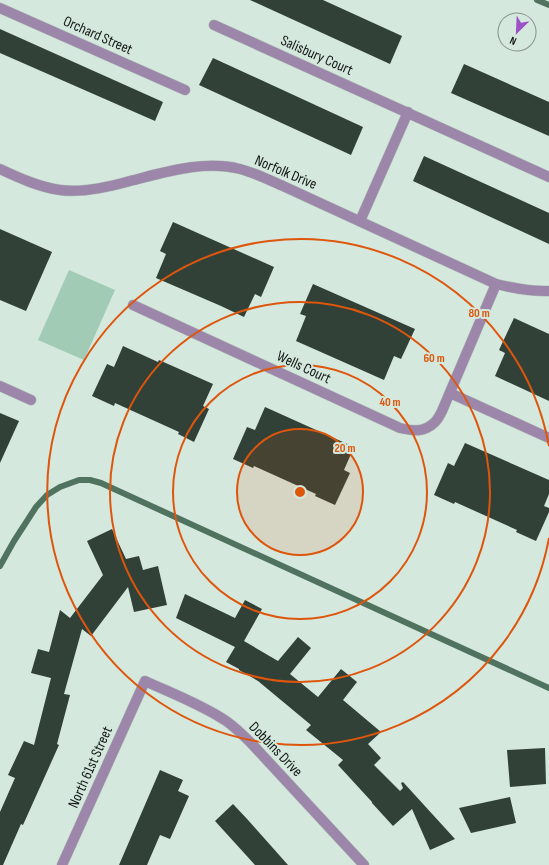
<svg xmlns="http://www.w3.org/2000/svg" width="549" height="865" viewBox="0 0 549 865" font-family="'Sofia Sans Condensed',sans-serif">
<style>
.pitch{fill:#a1cbb4}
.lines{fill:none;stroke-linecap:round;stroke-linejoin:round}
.stream{stroke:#507360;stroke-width:6}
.building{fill:#314138}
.minor-casing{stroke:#b2c2b9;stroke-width:11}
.minor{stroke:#9c87aa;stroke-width:10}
.ring{fill:none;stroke:#dd560c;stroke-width:2}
.labels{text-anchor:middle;stroke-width:4;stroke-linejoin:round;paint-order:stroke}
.street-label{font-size:15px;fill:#111713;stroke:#d5e8dd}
.centre{fill:#dd560c;stroke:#d5e8dd;stroke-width:2}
.ring-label{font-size:12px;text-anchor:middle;font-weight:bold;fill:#dd560c;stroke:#d5e8dd;stroke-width:4;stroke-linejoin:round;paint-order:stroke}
</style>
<rect width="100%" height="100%" fill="#d5e8dd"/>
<path class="pitch" d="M 69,270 L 115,290 L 84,360 L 38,340 Z"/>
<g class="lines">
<g class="stream">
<path d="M 537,0 L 549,5"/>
<path d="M 0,566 L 14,541 L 36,507 L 47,495 L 60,487 L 79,480 L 90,480 L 101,483 L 549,688"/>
</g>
</g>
<g class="building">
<path d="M 250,0 L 323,0 L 402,36 L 390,64 Z"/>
<path d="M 0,29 L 163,102 L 155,121 L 0,53 Z"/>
<path d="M 213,58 L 363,127 L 351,155 L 199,85 Z"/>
<path d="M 464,64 L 549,102 L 549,136 L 451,93 Z"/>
<path d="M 424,156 L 549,213 L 549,244 L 413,181 Z"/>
<path d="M 173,222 L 274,267 L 261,297 L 255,294 L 244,317 L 221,306 L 156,278 L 166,254 L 160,251 Z"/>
<path d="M 0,229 L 52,252 L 26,311 L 0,300 Z"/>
<path d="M 313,284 L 415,329 L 401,359 L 394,356 L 384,380 L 296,341 L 306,316 L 300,314 Z"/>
<path d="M 514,318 L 549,334 L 549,401 L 495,376 L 505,353 L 499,350 Z"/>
<path d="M 123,346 L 158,362 L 159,360 L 213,384 L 203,406 L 209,409 L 194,442 L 178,434 L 179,432 L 115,403 L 114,406 L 92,396 L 107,364 L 114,367 Z"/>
<path d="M 265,407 L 354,447 L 344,470 L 350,473 L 335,505 L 315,496 L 316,494 L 254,466 L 253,468 L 233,459 L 247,427 L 255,430 Z"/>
<path d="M 0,413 L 19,421 L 0,463 Z"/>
<path d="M 465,443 L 549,480 L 549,494 L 544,506 L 549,508 L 549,512 L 536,541 L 516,532 L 517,530 L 455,502 L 454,504 L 434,495 L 448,463 L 454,466 Z"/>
<path d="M 112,529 L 126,559 L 139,556 L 143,570 L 158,566 L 167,605 L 134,612 L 128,587 L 91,636 L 82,629 L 64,694 L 70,695 L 57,744 L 59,745 L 23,825 L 21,824 L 3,865 L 0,865 L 0,812 L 15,778 L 8,775 L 24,741 L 34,745 L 51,678 L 31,673 L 38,649 L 49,652 L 60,610 L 70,618 L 103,575 L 87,541 Z"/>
<path d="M 185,594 L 235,618 L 245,600 L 262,609 L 244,641 L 278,661 L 298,637 L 311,648 L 290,674 L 318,697 L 341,669 L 357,682 L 343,700 L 381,732 L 368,744 L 381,758 L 374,765 L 400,791 L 403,788 L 401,783 L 403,782 L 455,839 L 430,850 L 412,809 L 393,826 L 372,803 L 372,802 L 338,765 L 343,760 L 306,730 L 311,725 L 258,681 L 239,670 L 239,669 L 226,662 L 235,647 L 176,618 Z"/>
<path d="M 545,748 L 546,784 L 510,787 L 507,750 Z"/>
<path d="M 160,770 L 183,780 L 178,791 L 189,796 L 170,839 L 160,835 L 147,865 L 119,865 Z"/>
<path d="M 510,797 L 516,823 L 471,833 L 459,808 Z"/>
<path d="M 233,804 L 248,820 L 288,865 L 255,865 L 215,821 Z"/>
</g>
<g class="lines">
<g class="minor-casing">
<g id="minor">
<path d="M 0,8 L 185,90"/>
<path d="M 214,25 L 549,177"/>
<path d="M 0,169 C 19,178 39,187 60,190 C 81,193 109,187 130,181 C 166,172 203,160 240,169 C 255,173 269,180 283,186 L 496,284 C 513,288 531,292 549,291"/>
<path d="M 360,221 L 408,112"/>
<path d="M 133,305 L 400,428 C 413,431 424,433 435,422 C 438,419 440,415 442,411 L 496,284"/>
<path d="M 0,386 L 31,400"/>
<path d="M 450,393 L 549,438"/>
<path d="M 62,865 L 145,681 C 171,693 198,703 223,719 C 233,725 242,734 251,743 L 364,865"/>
</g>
</g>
<use href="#minor" class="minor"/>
</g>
<circle cx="300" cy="492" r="63" fill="#dd560c" fill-opacity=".12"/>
<g class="ring">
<circle cx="300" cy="492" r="63"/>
<circle cx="300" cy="492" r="127"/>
<circle cx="300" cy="492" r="190"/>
<path d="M549 538A253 253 0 1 1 549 446"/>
</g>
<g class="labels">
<g class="street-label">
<text transform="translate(98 35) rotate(24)" y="5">Orchard Street</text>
<text transform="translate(317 55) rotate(24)" y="5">Salisbury Court</text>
<text transform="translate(286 172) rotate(23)" y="5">Norfolk Drive</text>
<text transform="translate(304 367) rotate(25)" y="5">Wells Court</text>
<text transform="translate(276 749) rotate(46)" y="5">Dobbins Drive</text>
<text transform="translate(90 767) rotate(-66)" y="5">North 61st Street</text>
</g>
</g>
<circle cx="300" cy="492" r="6" class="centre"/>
<g class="ring-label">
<text x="479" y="317">80 m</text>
<text x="434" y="362">60 m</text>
<text x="390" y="406">40 m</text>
<text x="345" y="452">20 m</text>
</g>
<g transform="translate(517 32) rotate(204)"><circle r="19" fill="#d5e8dd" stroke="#87948c"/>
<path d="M0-3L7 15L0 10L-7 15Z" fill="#9d53c6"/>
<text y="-6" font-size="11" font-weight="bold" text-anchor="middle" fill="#111713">N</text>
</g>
</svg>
